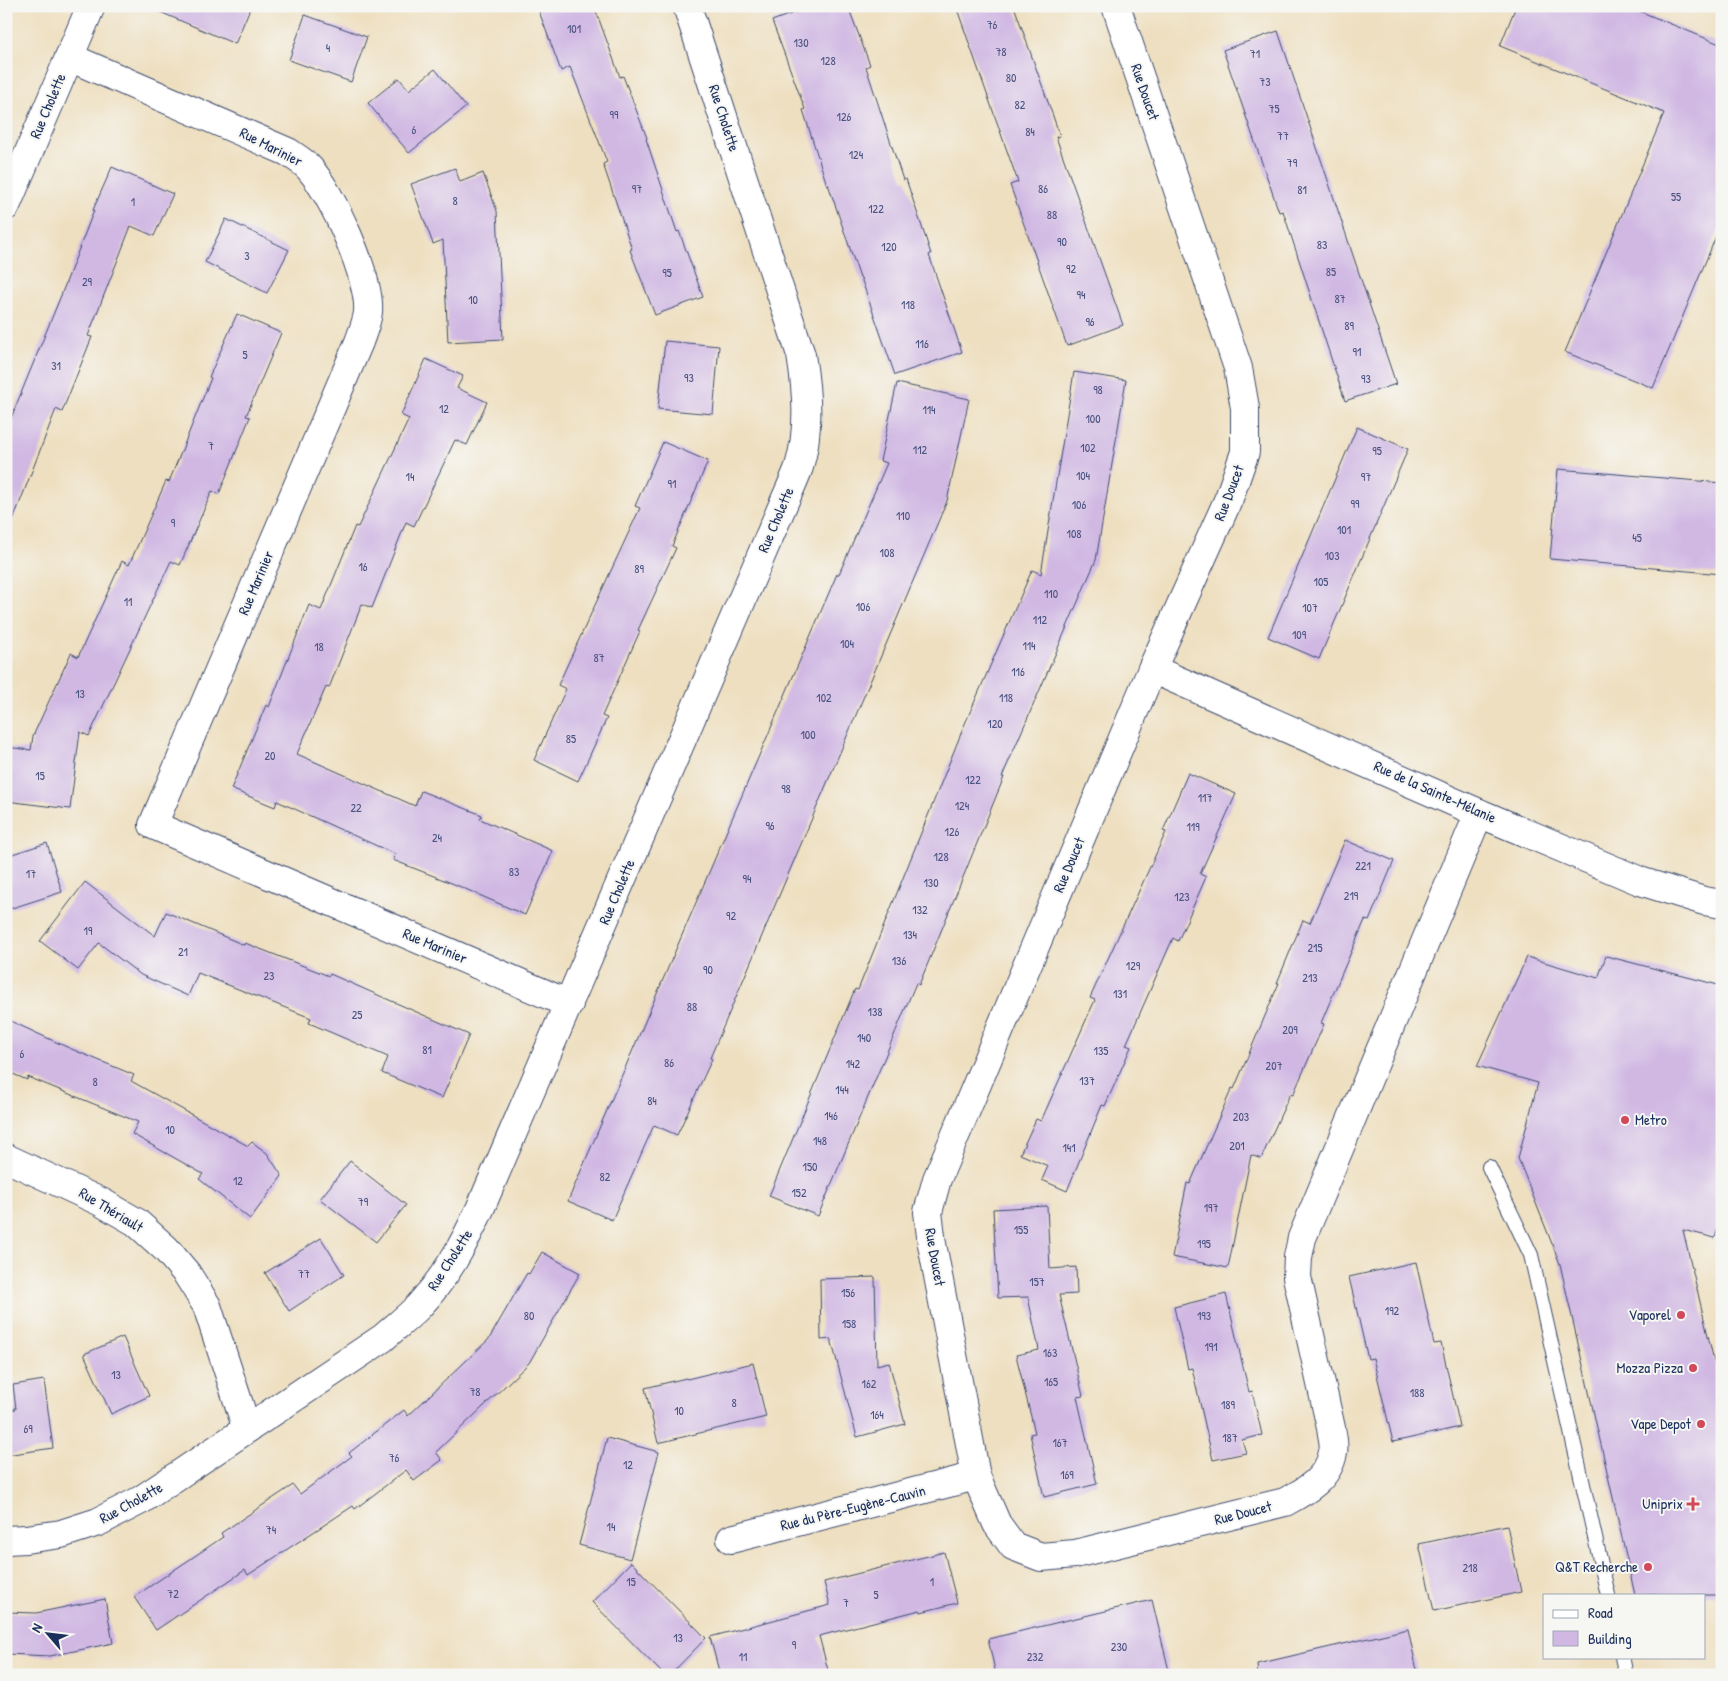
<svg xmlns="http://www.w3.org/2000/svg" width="1728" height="1681" viewBox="0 0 1728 1681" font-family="'Patrick Hand',sans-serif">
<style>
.building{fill:#d0b8e3}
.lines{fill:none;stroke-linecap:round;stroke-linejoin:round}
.service-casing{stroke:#3b496d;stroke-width:16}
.minor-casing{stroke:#3b496d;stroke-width:30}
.service{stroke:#fff;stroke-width:14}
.minor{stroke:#fff;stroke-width:28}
.poi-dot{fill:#d1495b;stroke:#f6f6f2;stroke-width:2}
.labels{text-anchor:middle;stroke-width:4;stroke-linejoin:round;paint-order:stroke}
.number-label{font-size:12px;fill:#48517f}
.street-label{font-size:15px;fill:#1b2f5e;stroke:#f6f6f2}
.poi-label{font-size:15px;fill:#1b2f5e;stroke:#f6f6f2;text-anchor:end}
</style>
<rect width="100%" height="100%" fill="#f6f6f2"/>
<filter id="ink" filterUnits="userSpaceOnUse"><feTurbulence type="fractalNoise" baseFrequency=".02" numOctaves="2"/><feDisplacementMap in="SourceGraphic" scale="10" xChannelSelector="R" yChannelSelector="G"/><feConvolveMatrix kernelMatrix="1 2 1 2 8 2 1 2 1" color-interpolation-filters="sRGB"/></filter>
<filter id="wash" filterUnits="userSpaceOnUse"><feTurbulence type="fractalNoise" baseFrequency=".0096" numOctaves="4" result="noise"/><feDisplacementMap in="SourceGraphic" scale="20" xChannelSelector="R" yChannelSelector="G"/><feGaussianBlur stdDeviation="1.12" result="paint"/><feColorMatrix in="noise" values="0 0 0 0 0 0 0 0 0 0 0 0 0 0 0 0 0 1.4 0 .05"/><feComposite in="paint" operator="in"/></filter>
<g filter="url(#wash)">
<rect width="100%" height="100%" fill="#eedfc0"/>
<g id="blocks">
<g class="building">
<path d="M 146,6 L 251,6 L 235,44 Z"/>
<path d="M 537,6 L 594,6 L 620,77 L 623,76 L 647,138 L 646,139 L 677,232 L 679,231 L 703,297 L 655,315 L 630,250 L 632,249 L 603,164 L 607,162 L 570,67 L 561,71 Z"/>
<path d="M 812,6 L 848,6 L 870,65 L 866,67 L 903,180 L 906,179 L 931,254 L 929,255 L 962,352 L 895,375 L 861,278 L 860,278 L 828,184 L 827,185 L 803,110 L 805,109 L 772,21 Z"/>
<path d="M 956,6 L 1014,6 L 1060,136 L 1056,137 L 1123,325 L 1067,346 L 1010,185 L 1018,182 Z"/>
<path d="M 1516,6 L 1627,6 L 1722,45 L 1722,222 L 1653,388 L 1565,352 L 1664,113 L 1500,46 Z"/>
<path d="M 305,15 L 367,37 L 351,82 L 289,60 Z"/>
<path d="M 1278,31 L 1396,384 L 1345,401 L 1283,211 L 1279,212 L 1223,50 Z"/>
<path d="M 435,69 L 466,107 L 409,153 L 368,103 L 399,78 L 409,90 Z"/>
<path d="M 112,167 L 173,194 L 154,236 L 131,226 L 88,336 L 92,337 L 62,412 L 56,409 L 8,533 L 6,533 L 6,430 L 60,298 L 94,210 L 93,210 Z"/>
<path d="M 455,168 L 460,182 L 483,173 L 497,211 L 503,339 L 448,342 L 443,240 L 433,244 L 411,184 Z"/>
<path d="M 226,219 L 289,250 L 267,293 L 205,262 Z"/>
<path d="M 237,314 L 281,333 L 246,416 L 250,417 L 219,494 L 212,491 L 180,565 L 171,561 L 89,736 L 80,732 L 70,809 L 6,801 L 6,747 L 31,750 L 33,736 L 71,653 L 78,657 L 122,561 L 129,565 L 166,481 L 169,482 L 211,378 L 209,377 Z"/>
<path d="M 665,341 L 719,346 L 713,414 L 658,409 Z"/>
<path d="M 426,359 L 463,376 L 457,388 L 487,402 L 467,445 L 455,440 L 414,526 L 406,522 L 372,608 L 362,604 L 329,688 L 326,687 L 297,754 L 415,806 L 421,791 L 482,815 L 480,819 L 553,851 L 525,915 L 454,884 L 393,860 L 395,854 L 277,801 L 275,807 L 231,789 L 266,705 L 269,707 L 309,605 L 321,610 L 355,526 L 358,527 L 409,419 L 401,415 Z"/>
<path d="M 1074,372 L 1126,380 L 1096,560 L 1002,777 L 1004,777 L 919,985 L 916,983 L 818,1216 L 769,1196 L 855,989 L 858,990 L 964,726 L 1032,570 L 1041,574 Z"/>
<path d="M 897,383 L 969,399 L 947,501 L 710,1058 L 712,1059 L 677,1135 L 654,1125 L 612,1220 L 568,1201 L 837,574 L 839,574 L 887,463 L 880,461 Z"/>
<path d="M 1357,427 L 1408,449 L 1319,659 L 1268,637 Z"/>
<path d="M 663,442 L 708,461 L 672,546 L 676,548 L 638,630 L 640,631 L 602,716 L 607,718 L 578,781 L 534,760 L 566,689 L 558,685 L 640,508 L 635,506 Z"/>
<path d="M 1558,469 L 1722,483 L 1722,574 L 1550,559 Z"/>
<path d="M 1188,773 L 1236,794 L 1200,874 L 1206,877 L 1178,941 L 1173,938 L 1126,1045 L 1131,1047 L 1105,1106 L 1102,1105 L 1067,1191 L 1042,1180 L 1048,1166 L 1020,1154 L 1036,1119 L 1041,1121 L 1095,1000 L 1090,998 L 1166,832 L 1163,831 Z"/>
<path d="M 1345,840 L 1394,861 L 1369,921 L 1365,920 L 1342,973 L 1321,1023 L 1324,1024 L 1293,1095 L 1290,1094 L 1261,1159 L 1251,1155 L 1228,1268 L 1172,1257 L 1187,1183 L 1190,1184 L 1232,1088 L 1234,1089 L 1279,983 L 1277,983 L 1303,920 L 1310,923 Z"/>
<path d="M 47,843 L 62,892 L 6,910 L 6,856 Z"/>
<path d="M 85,882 L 155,936 L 166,912 L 244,945 L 245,943 L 329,976 L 330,974 L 469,1035 L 442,1098 L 382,1073 L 388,1057 L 309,1023 L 311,1018 L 198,973 L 188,996 L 141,975 L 99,943 L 78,970 L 40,941 Z"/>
<path d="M 1606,956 L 1722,986 L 1722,1212 L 1715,1238 L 1683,1230 L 1722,1395 L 1722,1595 L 1635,1595 L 1560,1264 L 1518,1158 L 1538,1083 L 1477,1066 L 1527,957 L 1598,978 Z"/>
<path d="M 6,1019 L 69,1048 L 134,1075 L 131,1081 L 248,1146 L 252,1142 L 267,1153 L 282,1176 L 250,1219 L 199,1179 L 203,1174 L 132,1134 L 138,1122 L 28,1077 L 27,1080 L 6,1071 Z"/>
<path d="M 350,1161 L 406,1205 L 376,1242 L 320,1199 Z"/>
<path d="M 1047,1206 L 1050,1269 L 1076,1267 L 1077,1294 L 1059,1295 L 1083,1396 L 1077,1397 L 1097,1484 L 1044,1497 L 1030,1434 L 1035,1433 L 1016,1355 L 1039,1350 L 1028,1297 L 998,1298 L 993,1209 Z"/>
<path d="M 321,1238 L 344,1275 L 289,1311 L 265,1273 Z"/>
<path d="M 542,1252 L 580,1273 L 529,1363 L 436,1452 L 442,1460 L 414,1481 L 406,1470 L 355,1509 L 353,1506 L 248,1575 L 245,1570 L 156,1630 L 134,1597 L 223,1537 L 221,1533 L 293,1485 L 300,1494 L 352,1456 L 349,1453 L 404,1410 L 408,1416 L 489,1339 L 527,1273 L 529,1274 Z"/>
<path d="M 1416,1262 L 1434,1344 L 1441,1343 L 1460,1427 L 1393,1442 L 1373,1358 L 1368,1359 L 1349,1277 Z"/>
<path d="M 875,1277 L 877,1365 L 889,1362 L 905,1424 L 857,1437 L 831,1339 L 821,1340 L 820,1279 Z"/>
<path d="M 1226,1294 L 1249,1392 L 1252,1391 L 1262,1435 L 1242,1440 L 1246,1453 L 1213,1460 L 1192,1368 L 1188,1369 L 1174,1307 Z"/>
<path d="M 123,1337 L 149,1396 L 111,1414 L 84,1354 Z"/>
<path d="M 753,1363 L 766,1417 L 658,1443 L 645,1388 L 686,1378 L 687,1379 Z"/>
<path d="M 44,1380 L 53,1448 L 6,1455 L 6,1410 L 16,1409 L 13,1385 Z"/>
<path d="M 607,1438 L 659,1452 L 630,1559 L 579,1545 Z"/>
<path d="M 1507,1525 L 1521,1592 L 1434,1611 L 1419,1544 Z"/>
<path d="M 944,1552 L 957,1603 L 921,1612 L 920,1610 L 819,1636 L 828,1670 L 811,1675 L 720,1675 L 710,1637 L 830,1605 L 824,1582 Z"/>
<path d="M 631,1562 L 706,1638 L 670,1675 L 664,1675 L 592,1602 Z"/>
<path d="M 105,1599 L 113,1643 L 50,1656 L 6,1654 L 6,1612 L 36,1613 Z"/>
<path d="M 1152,1600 L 1170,1675 L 996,1675 L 988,1639 Z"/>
<path d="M 1408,1629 L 1418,1675 L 1258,1675 L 1257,1664 Z"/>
</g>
</g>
</g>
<g filter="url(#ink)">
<use href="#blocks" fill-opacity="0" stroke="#3b496d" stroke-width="1"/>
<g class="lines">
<g class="service-casing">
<g id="service">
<path d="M 1489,1167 L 1531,1255 L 1608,1595"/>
<path d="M 1622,1657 L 1626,1675"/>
</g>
</g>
<g class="minor-casing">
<g id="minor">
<path d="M 1116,6 L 1238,368 L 1245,408 L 1245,452 L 1229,498 L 1152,669 L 937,1179 L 928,1212 L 932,1244 L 976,1476 L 997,1524 L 1013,1546 L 1041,1557 L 1075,1554 L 1285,1502 C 1306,1491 1329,1478 1333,1452 C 1335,1445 1332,1435 1331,1428 L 1297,1277 L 1298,1257 L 1302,1238 L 1479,813"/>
<path d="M 69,57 L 288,152 C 295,157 304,162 309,168 C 332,193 371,279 368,312 C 367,322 362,333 359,342 L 153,825 L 569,1004"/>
<path d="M 6,206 L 91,6"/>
<path d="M 1152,669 L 1479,813 L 1640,881 L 1704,901 L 1722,904"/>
<path d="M 6,1158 L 101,1202 L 136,1222 L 166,1249 L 187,1274 L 207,1306 L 247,1429"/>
<path d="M 731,1539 L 976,1476"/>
<path d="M 6,1540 L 26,1539 L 61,1534 L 98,1522 L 141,1500 L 383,1338 C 394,1328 407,1318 418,1307 C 446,1277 463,1246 480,1209 L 785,500 C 790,489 795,478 799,467 C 810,430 807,392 801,355 L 687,6"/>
</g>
</g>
<use href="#service" class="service"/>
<use href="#minor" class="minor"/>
</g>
</g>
<g class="poi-dot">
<circle cx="1625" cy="1120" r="5"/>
<circle cx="1681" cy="1315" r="5"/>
<circle cx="1693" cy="1368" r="5"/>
<circle cx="1701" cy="1424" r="5"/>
<path d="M1690.5 1496.5h5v5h5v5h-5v5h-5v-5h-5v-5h5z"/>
<circle cx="1648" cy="1567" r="5"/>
</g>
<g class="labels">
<g class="number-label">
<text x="992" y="29">76</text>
<text x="574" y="33">101</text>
<text x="801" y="47">130</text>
<text x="328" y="52">4</text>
<text x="1001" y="56">78</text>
<text x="1255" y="58">71</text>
<text x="828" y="65">128</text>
<text x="1011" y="82">80</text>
<text x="1265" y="86">73</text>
<text x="1020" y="109">82</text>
<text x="1274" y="113">75</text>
<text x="614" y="119">99</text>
<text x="844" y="121">126</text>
<text x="414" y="134">6</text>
<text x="1030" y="136">84</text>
<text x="1283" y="140">77</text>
<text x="856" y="159">124</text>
<text x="1292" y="167">79</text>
<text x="637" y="193">97</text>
<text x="1043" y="193">86</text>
<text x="1302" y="194">81</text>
<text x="1676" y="201">55</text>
<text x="455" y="205">8</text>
<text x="133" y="206">1</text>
<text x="876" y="213">122</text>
<text x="1052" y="219">88</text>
<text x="1062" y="246">90</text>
<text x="1322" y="249">83</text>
<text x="889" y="251">120</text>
<text x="247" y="260">3</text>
<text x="1071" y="273">92</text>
<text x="1331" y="276">85</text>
<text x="667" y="277">95</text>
<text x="87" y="286">29</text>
<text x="1081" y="299">94</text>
<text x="1340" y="303">87</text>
<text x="473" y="304">10</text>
<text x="908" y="309">118</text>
<text x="1090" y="326">96</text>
<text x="1349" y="330">89</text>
<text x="922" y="348">116</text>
<text x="1357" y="356">91</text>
<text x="245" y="359">5</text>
<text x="56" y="370">31</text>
<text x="689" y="382">93</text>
<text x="1366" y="383">93</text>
<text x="1098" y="394">98</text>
<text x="444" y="413">12</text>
<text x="929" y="414">114</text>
<text x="1093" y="423">100</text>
<text x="211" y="450">7</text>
<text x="1088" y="452">102</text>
<text x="920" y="454">112</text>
<text x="1377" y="455">95</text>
<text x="1083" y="480">104</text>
<text x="410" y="481">14</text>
<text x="1366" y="481">97</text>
<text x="672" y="488">91</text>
<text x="1355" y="508">99</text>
<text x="1079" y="509">106</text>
<text x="903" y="520">110</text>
<text x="173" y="527">9</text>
<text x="1344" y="534">101</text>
<text x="1074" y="538">108</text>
<text x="1637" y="542">45</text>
<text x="887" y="557">108</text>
<text x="1332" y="560">103</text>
<text x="363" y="571">16</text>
<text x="639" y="573">89</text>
<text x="1321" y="586">105</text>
<text x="1051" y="598">110</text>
<text x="128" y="606">11</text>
<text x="863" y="611">106</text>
<text x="1310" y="612">107</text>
<text x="1040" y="624">112</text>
<text x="1299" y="639">109</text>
<text x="847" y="648">104</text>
<text x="1029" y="650">114</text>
<text x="319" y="651">18</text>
<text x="599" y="662">87</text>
<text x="1018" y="676">116</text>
<text x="80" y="698">13</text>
<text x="824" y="702">102</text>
<text x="1006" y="702">118</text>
<text x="995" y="728">120</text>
<text x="808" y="739">100</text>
<text x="571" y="743">85</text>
<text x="270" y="760">20</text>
<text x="40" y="780">15</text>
<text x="973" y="784">122</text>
<text x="786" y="793">98</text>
<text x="1205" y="802">117</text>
<text x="962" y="810">124</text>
<text x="356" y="812">22</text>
<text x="770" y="830">96</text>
<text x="1193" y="831">119</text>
<text x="952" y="836">126</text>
<text x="437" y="842">24</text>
<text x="941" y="861">128</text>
<text x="1363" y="870">221</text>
<text x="514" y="876">83</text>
<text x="31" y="878">17</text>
<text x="747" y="883">94</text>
<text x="931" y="887">130</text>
<text x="1351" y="900">219</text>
<text x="1182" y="901">123</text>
<text x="920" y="914">132</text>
<text x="731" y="920">92</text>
<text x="88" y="935">19</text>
<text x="910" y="939">134</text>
<text x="1315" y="952">215</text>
<text x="183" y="956">21</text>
<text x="899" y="965">136</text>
<text x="1133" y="970">129</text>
<text x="708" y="974">90</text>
<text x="269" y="980">23</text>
<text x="1310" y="982">213</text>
<text x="1120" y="998">131</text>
<text x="692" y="1011">88</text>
<text x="875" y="1016">138</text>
<text x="357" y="1019">25</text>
<text x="1290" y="1034">209</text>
<text x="864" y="1042">140</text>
<text x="427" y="1054">81</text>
<text x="1101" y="1055">135</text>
<text x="22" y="1058">6</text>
<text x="669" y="1067">86</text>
<text x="853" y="1068">142</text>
<text x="1274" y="1070">207</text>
<text x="1087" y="1085">137</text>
<text x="95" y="1086">8</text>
<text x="842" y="1094">144</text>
<text x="652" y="1105">84</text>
<text x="831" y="1120">146</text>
<text x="1241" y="1121">203</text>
<text x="170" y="1134">10</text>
<text x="820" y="1145">148</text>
<text x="1237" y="1150">201</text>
<text x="1069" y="1152">141</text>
<text x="810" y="1171">150</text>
<text x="605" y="1181">82</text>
<text x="238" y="1185">12</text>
<text x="799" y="1197">152</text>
<text x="363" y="1206">79</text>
<text x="1211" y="1212">197</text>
<text x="1021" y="1234">155</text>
<text x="1204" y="1248">195</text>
<text x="304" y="1278">77</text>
<text x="1037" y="1286">157</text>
<text x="848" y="1297">156</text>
<text x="1392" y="1315">192</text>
<text x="529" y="1320">80</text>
<text x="1204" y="1320">193</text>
<text x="849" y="1328">158</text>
<text x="1211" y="1351">191</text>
<text x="1050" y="1357">163</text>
<text x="116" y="1379">13</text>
<text x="1051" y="1386">165</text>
<text x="869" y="1388">162</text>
<text x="475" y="1396">78</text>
<text x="1417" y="1397">188</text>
<text x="734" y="1407">8</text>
<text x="1228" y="1409">189</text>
<text x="679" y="1415">10</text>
<text x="877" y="1419">164</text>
<text x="28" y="1433">69</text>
<text x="1230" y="1442">187</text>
<text x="1060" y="1447">167</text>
<text x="394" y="1462">76</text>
<text x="628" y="1469">12</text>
<text x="1067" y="1479">169</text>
<text x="611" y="1531">14</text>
<text x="271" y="1534">74</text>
<text x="1470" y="1572">218</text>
<text x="631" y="1586">15</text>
<text x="932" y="1586">1</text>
<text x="173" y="1598">72</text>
<text x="876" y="1599">5</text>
<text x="846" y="1607">7</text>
<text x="678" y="1642">13</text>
<text x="794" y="1649">9</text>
<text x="1119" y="1651">230</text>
<text x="743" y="1661">11</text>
<text x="1035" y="1661">232</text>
</g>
<g class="street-label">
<text transform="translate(1145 92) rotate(71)" y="5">Rue Doucet</text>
<text transform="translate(48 106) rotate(-67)" y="5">Rue Cholette</text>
<text transform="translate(724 118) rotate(72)" y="5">Rue Cholette</text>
<text transform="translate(271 147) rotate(27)" y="5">Rue Marinier</text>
<text transform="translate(1229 493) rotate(-69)" y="5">Rue Doucet</text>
<text transform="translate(776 520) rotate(-67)" y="5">Rue Cholette</text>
<text transform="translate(256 583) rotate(-67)" y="5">Rue Marinier</text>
<text transform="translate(1435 792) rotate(24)" y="5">Rue de la Sainte-Mélanie</text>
<text transform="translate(1069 865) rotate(-67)" y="5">Rue Doucet</text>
<text transform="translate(617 892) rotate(-67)" y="5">Rue Cholette</text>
<text transform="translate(435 946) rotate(23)" y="5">Rue Marinier</text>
<text transform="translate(111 1210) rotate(31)" y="5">Rue Thériault</text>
<text transform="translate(935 1257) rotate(80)" y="5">Rue Doucet</text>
<text transform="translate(450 1260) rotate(-57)" y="5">Rue Cholette</text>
<text transform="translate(131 1503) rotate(-29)" y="5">Rue Cholette</text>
<text transform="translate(853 1508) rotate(-14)" y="5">Rue du Père-Eugène-Cauvin</text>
<text transform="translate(1243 1513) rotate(-14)" y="5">Rue Doucet</text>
</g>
<g class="poi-label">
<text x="1635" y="1125" text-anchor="start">Metro</text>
<text x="1671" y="1320">Vaporel</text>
<text x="1683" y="1373">Mozza Pizza</text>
<text x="1691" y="1429">Vape Depot</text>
<text x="1683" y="1509">Uniprix</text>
<text x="1638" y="1572">Q&amp;T Recherche</text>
</g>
</g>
<rect width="1728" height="1681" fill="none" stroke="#f6f6f2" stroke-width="25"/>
<rect x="1543" y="1594" width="162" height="65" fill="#f6f6f2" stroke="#9ea6b7"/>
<rect x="1553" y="1610" width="25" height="8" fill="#ffffff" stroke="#9ea6b7"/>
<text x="1588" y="1618" font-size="15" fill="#1b2f5e">Road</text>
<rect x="1553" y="1631" width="25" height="15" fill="#d0b8e3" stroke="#9ea6b7"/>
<text x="1588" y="1644" font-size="15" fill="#1b2f5e">Building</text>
<g transform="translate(48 1634) rotate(298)" stroke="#f6f6f2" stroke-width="4" paint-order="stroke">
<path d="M0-4L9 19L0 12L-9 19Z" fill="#1b2f5e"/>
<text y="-8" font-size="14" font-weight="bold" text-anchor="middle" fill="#1b2f5e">N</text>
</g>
</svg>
